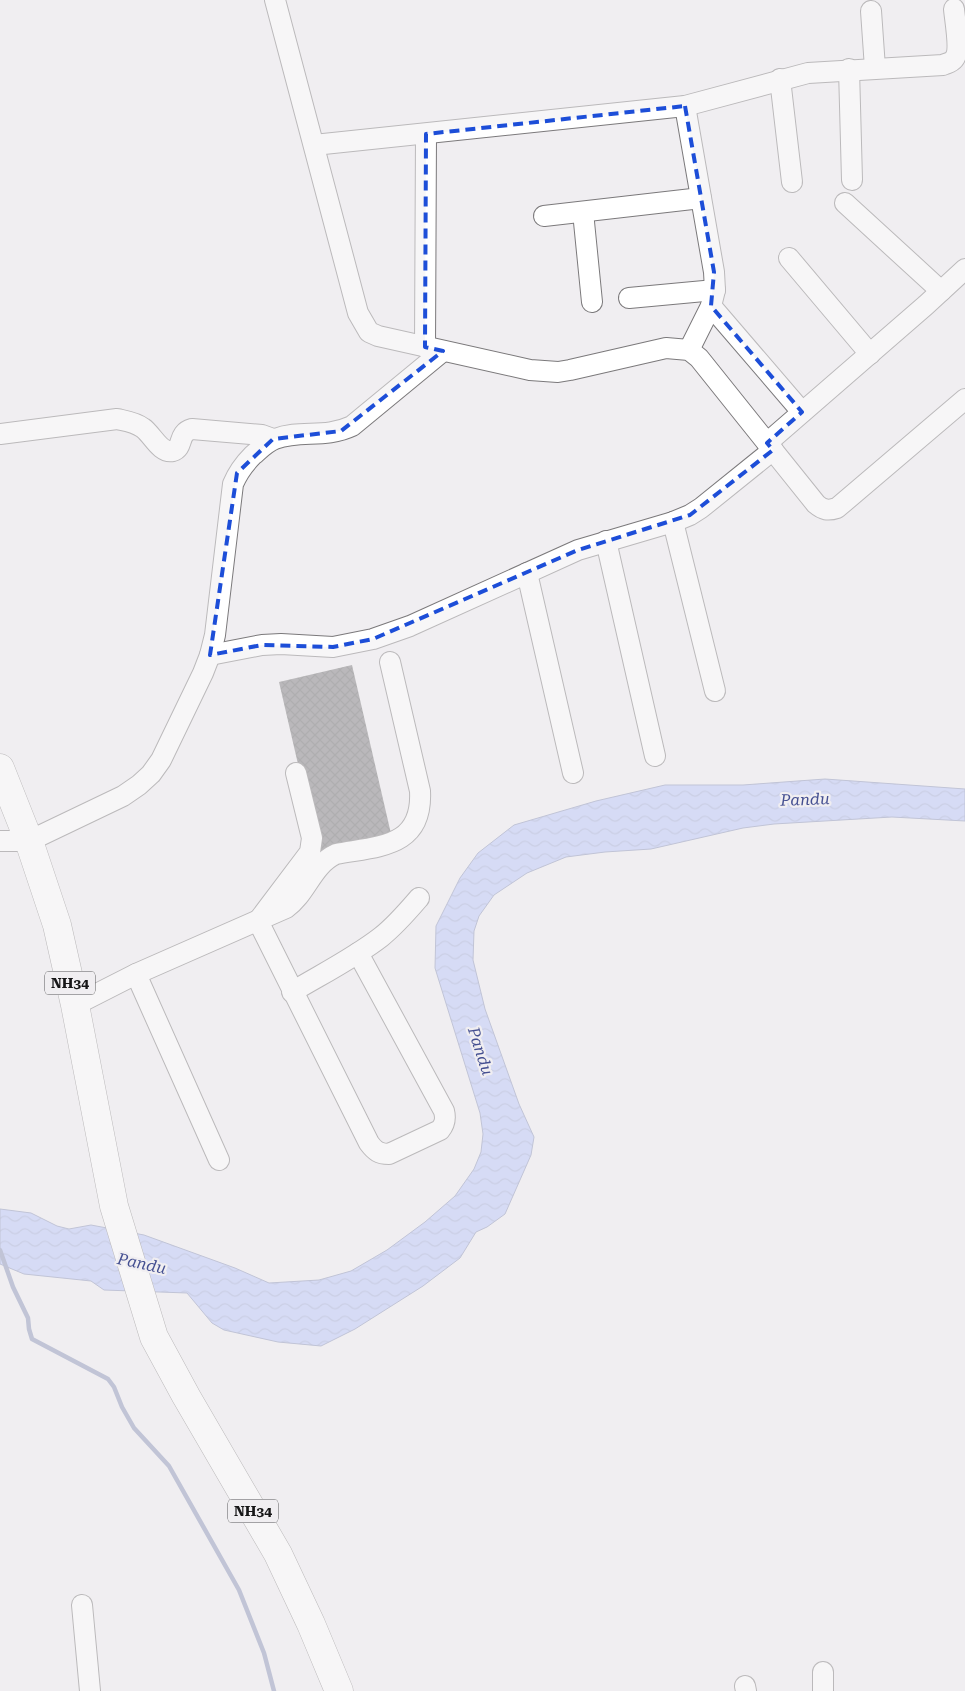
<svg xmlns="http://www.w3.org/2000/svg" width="965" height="1691" viewBox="0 0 965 1691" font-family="'Roboto Serif',serif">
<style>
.water{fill:url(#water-waves);stroke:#8790b7}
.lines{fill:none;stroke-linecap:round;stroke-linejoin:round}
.stream{stroke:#8790b7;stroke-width:4.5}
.building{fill:url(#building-cross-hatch)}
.minor-casing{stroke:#7b797b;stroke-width:22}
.highway-casing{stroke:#7b797b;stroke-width:29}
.minor{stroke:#fff;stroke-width:20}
.highway{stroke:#fff;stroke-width:28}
.marked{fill:none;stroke:#1d4ed8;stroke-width:4;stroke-dasharray:10 6;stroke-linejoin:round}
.labels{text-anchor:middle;stroke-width:4.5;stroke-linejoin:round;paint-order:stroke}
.shield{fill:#f0eef1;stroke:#575758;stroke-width:1}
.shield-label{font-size:14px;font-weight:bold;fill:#161617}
.water-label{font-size:16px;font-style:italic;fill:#444f91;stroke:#f0eef1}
</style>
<defs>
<pattern id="water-waves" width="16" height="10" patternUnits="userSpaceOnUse" patternTransform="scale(1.25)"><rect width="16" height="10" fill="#b7c4fb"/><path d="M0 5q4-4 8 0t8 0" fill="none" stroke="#9da8d6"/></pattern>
<pattern id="building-cross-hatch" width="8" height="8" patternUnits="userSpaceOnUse" patternTransform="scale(1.25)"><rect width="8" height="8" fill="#78777a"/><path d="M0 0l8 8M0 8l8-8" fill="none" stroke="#616163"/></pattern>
</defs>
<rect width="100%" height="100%" fill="#f0eef1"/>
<path class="water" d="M 825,779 L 965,789 L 965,821 L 892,817 L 774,824 L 743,828 L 651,849 L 605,852 L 566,857 L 527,873 L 494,895 L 479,916 L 474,931 L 473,960 L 485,1009 L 519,1104 L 534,1137 L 531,1155 L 505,1214 L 487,1227 L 476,1232 L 460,1258 L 423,1286 L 355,1329 L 321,1346 L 278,1342 L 224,1330 L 212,1323 L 187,1293 L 104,1290 L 91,1281 L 24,1274 L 0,1264 L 0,1209 L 31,1213 L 57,1226 L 69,1229 L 91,1225 L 144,1235 L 235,1268 L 269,1283 L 319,1280 L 351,1271 L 387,1250 L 425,1222 L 455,1196 L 474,1169 L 481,1152 L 483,1134 L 480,1113 L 435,968 L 436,926 L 460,878 L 478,853 L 514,825 L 596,801 L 665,785 L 743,785 Z"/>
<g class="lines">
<path class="stream" d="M 0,1250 L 13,1287 L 28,1318 L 29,1329 L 32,1339 L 108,1379 L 114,1387 L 122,1407 L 134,1428 L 169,1466 L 239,1590 L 264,1653 L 274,1691"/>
</g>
<path class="building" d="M 352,665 L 392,838 L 319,855 L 279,682 Z"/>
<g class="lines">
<g class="minor-casing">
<g id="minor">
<path d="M 275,0 L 358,313 L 369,332 L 378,336 L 530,370 L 558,372 L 570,370 L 666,348 L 689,350 L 699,358 L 767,443 L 926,305 L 965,269"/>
<path d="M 871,11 L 875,68"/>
<path d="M 849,69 L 852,180"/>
<path d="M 780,79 L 792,182"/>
<path d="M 685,106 L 714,272 L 715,290 L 711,306 L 689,350"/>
<path d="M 314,145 L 685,106 L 808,73 L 943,65 C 947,63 951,63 954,59 C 961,51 955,21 954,9"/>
<path d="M 845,203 L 941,291"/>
<path d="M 583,212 L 592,302"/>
<path d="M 544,216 L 701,198"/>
<path d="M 789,258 L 870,354"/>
<path d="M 629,298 L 715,290"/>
<path d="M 711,306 L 802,412"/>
<path d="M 425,347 L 426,134"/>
<path d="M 0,434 L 117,419 C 126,421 135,422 143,428 C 152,434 160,454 173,451 C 184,448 177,433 192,429 L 262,435 L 273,439"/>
<path d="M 767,443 L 816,504 C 823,510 828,511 837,508 L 965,399"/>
<path d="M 673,522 L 715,691"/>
<path d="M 606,541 L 655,756"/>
<path d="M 527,573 L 573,773"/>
<path d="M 210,655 L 262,645 L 281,644 L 333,647 L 373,639 L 410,626 L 578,550 L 673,522 L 690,515 L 701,508 L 773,450"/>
<path d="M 296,773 L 312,838 L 310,852 L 258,921 L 369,1143 C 375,1151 379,1154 389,1154 L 440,1130 C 445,1124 446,1119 444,1111 L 358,953"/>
<path d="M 0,841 L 29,841 L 123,796 L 139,785 L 151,774 L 161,760 L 203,673 L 210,655 L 215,635 L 233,484 C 238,472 244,464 253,455 C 260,449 267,442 275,439 C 301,429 324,439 352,426 L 443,351"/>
<path d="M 136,974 L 219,1160"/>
<path d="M 292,992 C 322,974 354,958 381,937 C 396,925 407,912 419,898"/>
<path d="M 75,1005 L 136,974 L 286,908 C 307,893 312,865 336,854 C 378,846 423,848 420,791 L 390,662"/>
<path d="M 82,1605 L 90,1691"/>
<path d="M 823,1672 L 823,1691"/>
<path d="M 745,1686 L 746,1691"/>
</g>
</g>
<g class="highway-casing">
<path id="highway" d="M 0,768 L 29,841 L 57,925 L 75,1005 L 114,1206 L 154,1337 L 186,1396 L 278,1554 L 311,1624 L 339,1691"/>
</g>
<use href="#minor" class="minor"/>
<use href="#highway" class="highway"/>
</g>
<path d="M0 0H965V1691H0ZM 685,106 L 714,272 L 711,306 L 802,412 L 767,443 L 773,450 L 690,515 L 578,550 L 373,639 L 333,647 L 262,645 L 210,655 L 237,473 L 273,439 L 341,431 L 443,351 L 425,347 L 426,134 Z" fill="#f0eef1" fill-opacity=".55" fill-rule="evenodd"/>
<path class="marked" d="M 685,106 L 714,272 L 711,306 L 802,412 L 767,443 L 773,450 L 690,515 L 578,550 L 373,639 L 333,647 L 262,645 L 210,655 L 237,473 L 273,439 L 341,431 L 443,351 L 425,347 L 426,134 Z"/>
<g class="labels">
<g class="shield">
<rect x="45" y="971.5" width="50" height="23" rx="4"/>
<rect x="228" y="1499.5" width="50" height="23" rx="4"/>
</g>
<g class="shield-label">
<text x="70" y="988">NH34</text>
<text x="253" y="1516">NH34</text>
</g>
<g class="water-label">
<text transform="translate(805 799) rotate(-2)" y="6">Pandu</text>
<text transform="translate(481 1051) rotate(72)" y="6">Pandu</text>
<text transform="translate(142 1263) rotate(12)" y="6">Pandu</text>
</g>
</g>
</svg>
